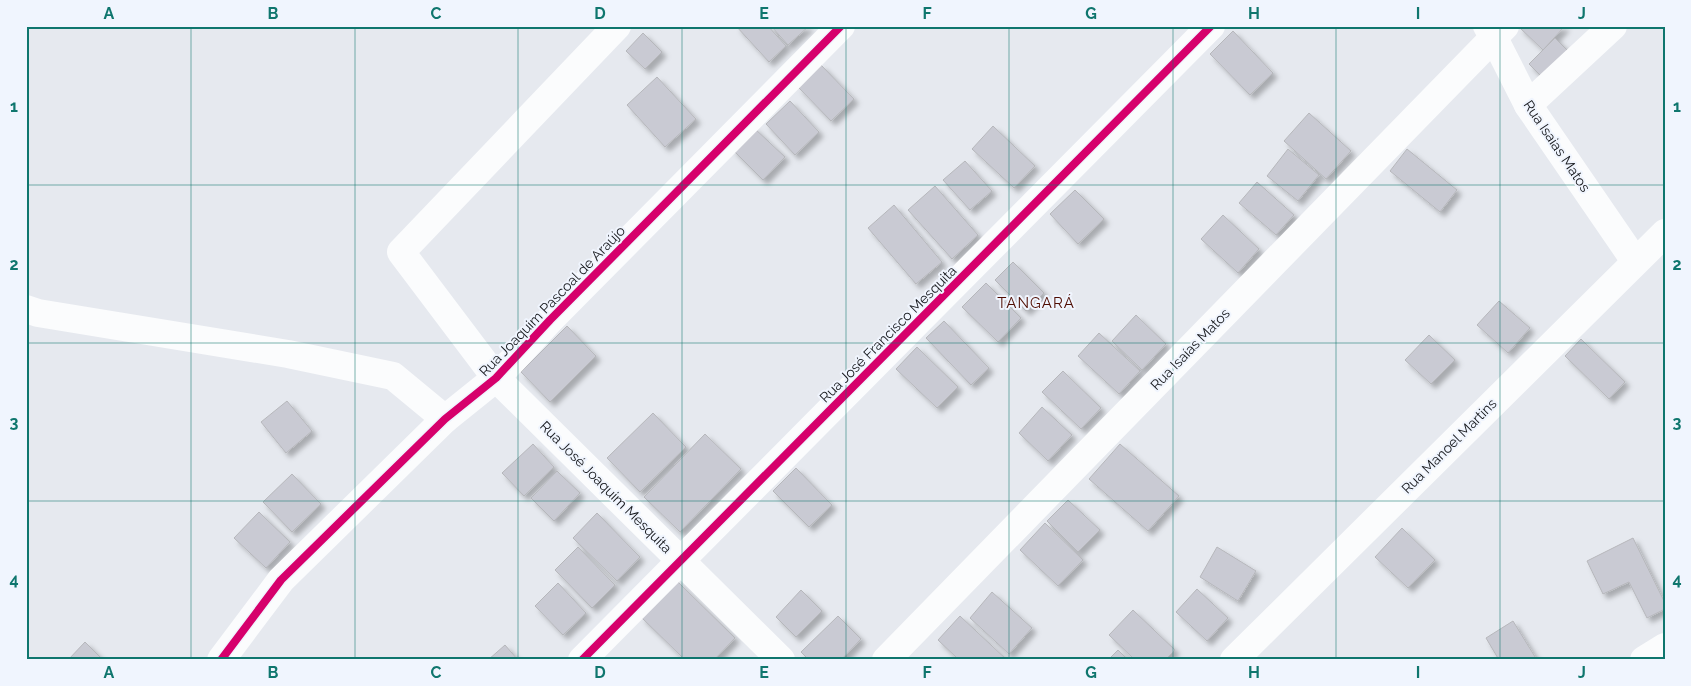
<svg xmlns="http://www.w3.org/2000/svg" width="1691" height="686" viewBox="0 0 1691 686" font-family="Raleway,sans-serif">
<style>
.building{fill:#c9cad3;stroke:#b6b7bb;filter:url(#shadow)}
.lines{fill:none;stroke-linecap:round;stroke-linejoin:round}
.minor{stroke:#fbfcfd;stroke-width:28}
.cycleway-casing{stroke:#f0f5fe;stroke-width:11}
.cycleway{stroke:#d6006c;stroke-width:8}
.grid{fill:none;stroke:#0f766e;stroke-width:1;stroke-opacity:0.55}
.labels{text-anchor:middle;stroke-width:4;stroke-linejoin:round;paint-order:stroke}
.street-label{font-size:14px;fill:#131519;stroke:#f0f5fe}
.neighbourhood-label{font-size:15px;letter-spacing:1px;fill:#4f0c01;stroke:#f0f5fe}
.neatline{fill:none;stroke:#0f766e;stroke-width:2}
.grid-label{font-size:16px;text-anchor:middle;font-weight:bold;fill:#0f766e}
</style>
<defs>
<filter id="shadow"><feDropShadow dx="4.5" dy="4.5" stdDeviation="2.5" flood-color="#0004"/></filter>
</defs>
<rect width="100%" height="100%" fill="#e6e9ef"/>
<g class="building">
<path d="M 736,26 L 768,26 L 786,46 L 769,62 Z"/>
<path d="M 771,26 L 809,26 L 788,45 Z"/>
<path d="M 1520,26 L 1565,26 L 1543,50 L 1519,27 Z"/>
<path d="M 1233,31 L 1273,73 L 1250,95 L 1210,54 Z"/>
<path d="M 643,33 L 662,52 L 645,69 L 626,51 Z"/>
<path d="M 1555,38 L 1568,51 L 1542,77 L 1529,64 Z"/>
<path d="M 821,65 L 854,99 L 831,121 L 798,87 Z"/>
<path d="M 657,77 L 696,119 L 665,147 L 627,105 Z"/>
<path d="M 790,101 L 819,132 L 795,155 L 766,124 Z"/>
<path d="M 1309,113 L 1351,151 L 1326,179 L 1284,141 Z"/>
<path d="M 993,126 L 1035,166 L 1014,188 L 972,149 Z"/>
<path d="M 753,127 L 785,157 L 763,180 L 732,149 Z"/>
<path d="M 1288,149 L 1319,175 L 1298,201 L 1267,176 Z"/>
<path d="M 1407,149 L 1457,190 L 1440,212 L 1390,171 Z"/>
<path d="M 965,161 L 992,191 L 970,210 L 943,180 Z"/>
<path d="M 1257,182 L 1294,215 L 1276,235 L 1239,203 Z"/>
<path d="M 935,186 L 978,235 L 952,259 L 908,210 Z"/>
<path d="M 1075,190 L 1104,219 L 1078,244 L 1050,214 Z"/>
<path d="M 894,205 L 942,262 L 916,284 L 868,228 Z"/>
<path d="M 1223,215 L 1259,249 L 1238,273 L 1201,239 Z"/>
<path d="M 1013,262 L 1044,293 L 1026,311 L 995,280 Z"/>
<path d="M 986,283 L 1021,318 L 998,342 L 962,307 Z"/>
<path d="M 1499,301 L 1530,328 L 1508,353 L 1477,325 Z"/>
<path d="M 1136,315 L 1166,344 L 1142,370 L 1112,341 Z"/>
<path d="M 944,321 L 989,368 L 971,385 L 926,338 Z"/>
<path d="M 567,326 L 596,356 L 550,402 L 521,372 Z"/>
<path d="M 1099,333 L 1140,371 L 1119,394 L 1078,356 Z"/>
<path d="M 1429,335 L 1455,360 L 1431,384 L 1405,360 Z"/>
<path d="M 1581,339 L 1625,382 L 1609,399 L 1565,356 Z"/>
<path d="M 917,347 L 958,387 L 937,408 L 896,369 Z"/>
<path d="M 1063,371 L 1101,408 L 1081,429 L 1042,392 Z"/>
<path d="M 287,401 L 312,431 L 286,453 L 261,422 Z"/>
<path d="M 1042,407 L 1072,435 L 1048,461 L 1019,433 Z"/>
<path d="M 653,413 L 686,447 L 640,492 L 607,458 Z"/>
<path d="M 705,434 L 741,469 L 680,532 L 644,497 Z"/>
<path d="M 533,444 L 554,467 L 524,496 L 502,473 Z"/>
<path d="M 1120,444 L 1179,496 L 1148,531 L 1089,479 Z"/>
<path d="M 796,468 L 832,505 L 809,527 L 773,491 Z"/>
<path d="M 557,471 L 580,493 L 554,521 L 531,498 Z"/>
<path d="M 292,474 L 321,504 L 292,532 L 263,502 Z"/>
<path d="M 1068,500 L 1100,530 L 1078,552 L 1047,521 Z"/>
<path d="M 259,512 L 290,542 L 266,568 L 234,538 Z"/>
<path d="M 597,513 L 640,557 L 617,581 L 573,538 Z"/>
<path d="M 1045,523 L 1083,560 L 1058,586 L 1020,550 Z"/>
<path d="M 1402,528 L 1435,560 L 1408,588 L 1375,557 Z"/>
<path d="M 1633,538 L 1665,603 L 1665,609 L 1647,618 L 1629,582 L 1603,594 L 1587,561 Z"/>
<path d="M 578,547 L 615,585 L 592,608 L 555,570 Z"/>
<path d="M 1217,547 L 1256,571 L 1238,601 L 1200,577 Z"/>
<path d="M 676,580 L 735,638 L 714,660 L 685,660 L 641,617 Z"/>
<path d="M 558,583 L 586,613 L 563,635 L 535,606 Z"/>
<path d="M 1197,589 L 1228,618 L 1207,641 L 1176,612 Z"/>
<path d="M 801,590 L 822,611 L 796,637 L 776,617 Z"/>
<path d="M 992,592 L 1032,628 L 1009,654 L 970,618 Z"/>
<path d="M 1133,610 L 1175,650 L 1165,660 L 1135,660 L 1109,635 Z"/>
<path d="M 838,616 L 861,639 L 841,660 L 809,660 L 801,652 Z"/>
<path d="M 960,616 L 1007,660 L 959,660 L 938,640 Z"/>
<path d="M 1513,621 L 1537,660 L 1499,660 L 1486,638 Z"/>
<path d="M 85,642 L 103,660 L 68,660 Z"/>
<path d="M 505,645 L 518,660 L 488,660 Z"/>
<path d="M 1118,650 L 1128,660 L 1108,660 Z"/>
</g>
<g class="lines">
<g class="minor">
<path d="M 617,26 L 401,252 L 496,378 L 781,660"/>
<path d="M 1487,26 L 1494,38 L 1528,105 L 1635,261"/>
<path d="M 1528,105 L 1613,26"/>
<path d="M 26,309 L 38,313 L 288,354 L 393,376 L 445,419"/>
<path d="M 221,660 L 281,580 L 445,419 L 496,378 L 550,320 L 841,26"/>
<path d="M 582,660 L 1211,26"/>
<path d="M 886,660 L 1505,26"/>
<path d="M 1234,660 L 1665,233"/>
<path d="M 1644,660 L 1665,647"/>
</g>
<g class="cycleway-casing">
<g id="cycleway">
<path d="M 221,660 L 281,580 L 445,419 L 496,378 L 550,320 L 841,26"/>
<path d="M 582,660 L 1211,26"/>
</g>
</g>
<use href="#cycleway" class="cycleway"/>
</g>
<path class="grid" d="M 191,26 L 191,660M 355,26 L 355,660M 518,26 L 518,660M 682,26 L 682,660M 846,26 L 846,660M 1009,26 L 1009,660M 1173,26 L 1173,660M 1336,26 L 1336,660M 1500,26 L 1500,660M 26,185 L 1665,185M 26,343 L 1665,343M 26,501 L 1665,501"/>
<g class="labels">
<g class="street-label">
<text transform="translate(1557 146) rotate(56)" y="5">Rua Isaias Matos</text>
<text transform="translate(552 301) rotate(-46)" y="5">Rua Joaquim Pascoal de Araújo</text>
<text transform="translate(888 334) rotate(-45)" y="5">Rua José Francisco Mesquita</text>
<text transform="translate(1190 349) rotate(-46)" y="5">Rua Isaías Matos</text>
<text transform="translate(1449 446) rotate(-45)" y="5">Rua Manoel Martins</text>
<text transform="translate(606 487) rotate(45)" y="5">Rua José Joaquim Mesquita</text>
</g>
<g class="neighbourhood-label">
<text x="1036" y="308">TANGARÁ</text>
</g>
</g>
<rect width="1691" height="686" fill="none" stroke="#f0f5fe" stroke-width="55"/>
<rect x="28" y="28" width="1636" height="630" class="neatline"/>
<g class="grid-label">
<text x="109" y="19">A</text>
<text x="273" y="19">B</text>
<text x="436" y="19">C</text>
<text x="600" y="19">D</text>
<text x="764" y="19">E</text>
<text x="927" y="19">F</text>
<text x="1091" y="19">G</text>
<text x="1254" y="19">H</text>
<text x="1418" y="19">I</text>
<text x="1582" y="19">J</text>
<text x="14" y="112">1</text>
<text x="1677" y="112">1</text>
<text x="14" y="270">2</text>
<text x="1677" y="270">2</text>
<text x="14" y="428">3</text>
<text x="1677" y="428">3</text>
<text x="14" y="585">4</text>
<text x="1677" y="585">4</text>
<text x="109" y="678">A</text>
<text x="273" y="678">B</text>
<text x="436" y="678">C</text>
<text x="600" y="678">D</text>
<text x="764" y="678">E</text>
<text x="927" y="678">F</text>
<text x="1091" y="678">G</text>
<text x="1254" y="678">H</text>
<text x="1418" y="678">I</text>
<text x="1582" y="678">J</text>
</g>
</svg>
